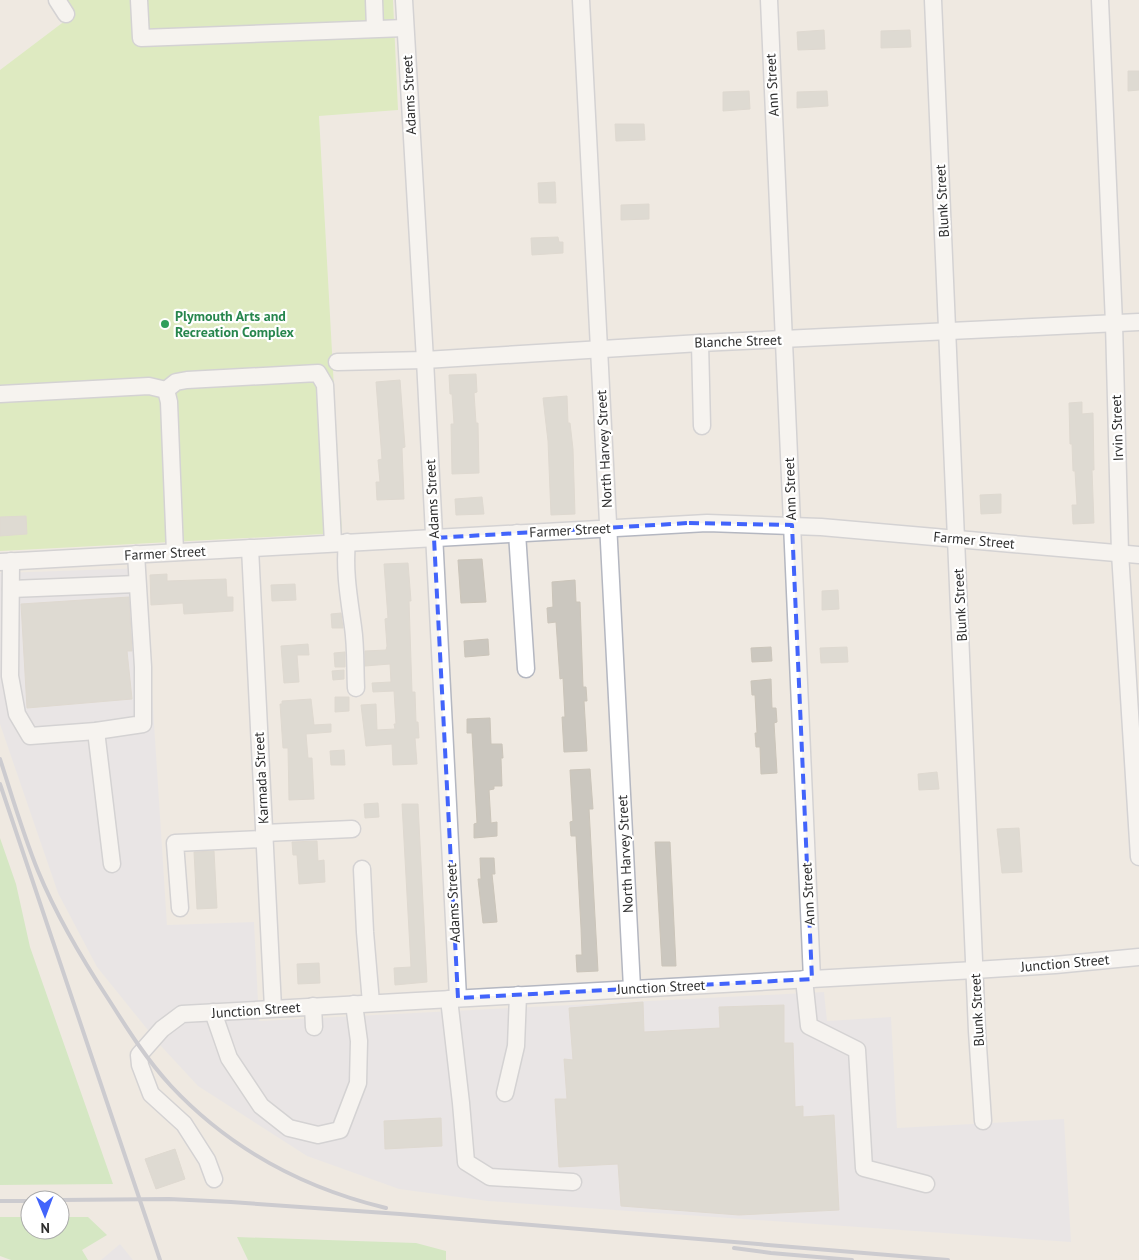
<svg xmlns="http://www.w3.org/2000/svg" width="1139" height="1260" viewBox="0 0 1139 1260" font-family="'PT Sans',sans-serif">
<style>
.industrial{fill:#e3e1e8}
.green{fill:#b6e59e}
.pitch{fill:#c9ec9a}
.building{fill:#cbc7bf;stroke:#cbc5ba}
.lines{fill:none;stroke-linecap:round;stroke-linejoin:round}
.minor-casing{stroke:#b4b7c1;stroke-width:19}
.minor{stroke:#fff;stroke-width:16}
.rail{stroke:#a3a6b8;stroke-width:4}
.marked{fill:none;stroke:#4264fb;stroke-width:4;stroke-dasharray:10 6;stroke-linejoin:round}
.leisure-dot{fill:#2e9e5b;stroke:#fff;stroke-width:2}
.labels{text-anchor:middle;stroke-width:4.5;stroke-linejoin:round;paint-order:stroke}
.street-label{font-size:14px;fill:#2e2e2e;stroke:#fff}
.leisure-label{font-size:14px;font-weight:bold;fill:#27864d;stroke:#fff;text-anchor:start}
</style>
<rect width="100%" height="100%" fill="#efe9e1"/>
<g class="industrial">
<path d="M 144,568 L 167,925 L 254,922 L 259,1021 L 824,992 L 827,1021 L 891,1017 L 897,1128 L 1064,1119 L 1071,1242 L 488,1201 L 399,1189 L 307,1156 L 198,1086 L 160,1045 L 97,967 L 58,893 L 0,724 L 0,573 Z"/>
<path d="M 120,1244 L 133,1260 L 101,1260 Z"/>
</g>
<g class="green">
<path d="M 0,838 L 16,884 L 30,947 L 113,1184 L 0,1185 Z"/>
<path d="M 0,1217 L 30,1217 L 30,1230 L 60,1230 L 60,1217 L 88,1217 L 107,1235 L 82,1250 L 88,1260 L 11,1260 L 0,1256 Z"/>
<path d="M 237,1237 L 416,1243 L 446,1251 L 446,1260 L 248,1260 Z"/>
</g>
<path class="pitch" d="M 66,0 L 393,0 L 398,110 L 319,116 L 342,533 L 0,551 L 0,70 L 74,14 Z"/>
<g class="building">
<path d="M 824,30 L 825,49 L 798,50 L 797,32 Z"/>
<path d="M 910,30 L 911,47 L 881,48 L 881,31 Z"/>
<path d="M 1128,71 L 1139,71 L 1139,90 L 1128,91 Z"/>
<path d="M 749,91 L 750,109 L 723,111 L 723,92 Z"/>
<path d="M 827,91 L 828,106 L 797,108 L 797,92 Z"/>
<path d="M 615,124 L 644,124 L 645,140 L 616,141 Z"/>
<path d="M 555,182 L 556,203 L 539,203 L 538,183 Z"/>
<path d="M 649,204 L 649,219 L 621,220 L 621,205 Z"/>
<path d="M 558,237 L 559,242 L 563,242 L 563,253 L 532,255 L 531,238 Z"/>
<path d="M 476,374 L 477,392 L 474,393 L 476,423 L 478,423 L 479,473 L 452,474 L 451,424 L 454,424 L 452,394 L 450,394 L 449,375 Z"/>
<path d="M 400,380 L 405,447 L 402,448 L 404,499 L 377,500 L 376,482 L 380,482 L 378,460 L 382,459 L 376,382 Z"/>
<path d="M 567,396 L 568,423 L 570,423 L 573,449 L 575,514 L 551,515 L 548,441 L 543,398 Z"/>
<path d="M 1082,402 L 1082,414 L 1093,413 L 1094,470 L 1092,470 L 1094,523 L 1073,524 L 1072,505 L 1077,505 L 1075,471 L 1073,471 L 1072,444 L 1070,444 L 1069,403 Z"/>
<path d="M 1001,494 L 1001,513 L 981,514 L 980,495 Z"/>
<path d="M 482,497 L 484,514 L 456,515 L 455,499 Z"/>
<path d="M 26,516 L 27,534 L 0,536 L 0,517 Z"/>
<path d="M 482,559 L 486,602 L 461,603 L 458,560 Z"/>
<path d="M 408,563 L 411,601 L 409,601 L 412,692 L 415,692 L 416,722 L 418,722 L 419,738 L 415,738 L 417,764 L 393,765 L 392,744 L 366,746 L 361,705 L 376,704 L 377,730 L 395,729 L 394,724 L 396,724 L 394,691 L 373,692 L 372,683 L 391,682 L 390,664 L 365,666 L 365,651 L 386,650 L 387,646 L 385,619 L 388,618 L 384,564 Z"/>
<path d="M 167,574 L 167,581 L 226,579 L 227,597 L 233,597 L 233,611 L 184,614 L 183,603 L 151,605 L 150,575 Z"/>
<path d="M 575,580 L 576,602 L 580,602 L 583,687 L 586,687 L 587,701 L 584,701 L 587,751 L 564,752 L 562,717 L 565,717 L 563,678 L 560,679 L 556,622 L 548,623 L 547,608 L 553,607 L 552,582 Z"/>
<path d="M 295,584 L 296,600 L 272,601 L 271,585 Z"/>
<path d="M 838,590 L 839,609 L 822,610 L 822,591 Z"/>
<path d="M 129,597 L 132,651 L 127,651 L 132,699 L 27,708 L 21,604 Z"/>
<path d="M 341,613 L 343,628 L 332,628 L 331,614 Z"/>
<path d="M 488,639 L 489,655 L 465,657 L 464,641 Z"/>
<path d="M 308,644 L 309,655 L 297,655 L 299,682 L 284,683 L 281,646 Z"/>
<path d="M 771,647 L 772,661 L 752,662 L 751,648 Z"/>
<path d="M 847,647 L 848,662 L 821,663 L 820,648 Z"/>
<path d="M 345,652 L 345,667 L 335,667 L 334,653 Z"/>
<path d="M 344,670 L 344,679 L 333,680 L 332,671 Z"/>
<path d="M 771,679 L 772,708 L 776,708 L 777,722 L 774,723 L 777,773 L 761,774 L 760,747 L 756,747 L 755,733 L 757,733 L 755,695 L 752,695 L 751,681 Z"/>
<path d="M 335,697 L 349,697 L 349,711 L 335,712 Z"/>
<path d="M 311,699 L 314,725 L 331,724 L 331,732 L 306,734 L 308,758 L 312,758 L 314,799 L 289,800 L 288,748 L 283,748 L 280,704 L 282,704 L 282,701 Z"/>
<path d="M 490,718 L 491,744 L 502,744 L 503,758 L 501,758 L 502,786 L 494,786 L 494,789 L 489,790 L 491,823 L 497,822 L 497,836 L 474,838 L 474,824 L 477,823 L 472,733 L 467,733 L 467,719 Z"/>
<path d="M 344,750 L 345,765 L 331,765 L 330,751 Z"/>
<path d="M 590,769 L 593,809 L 589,809 L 598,971 L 577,972 L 576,955 L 582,955 L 581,928 L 576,836 L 571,836 L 570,822 L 573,821 L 570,770 Z"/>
<path d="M 937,772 L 939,789 L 919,790 L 918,774 Z"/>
<path d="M 378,803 L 379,817 L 365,818 L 364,804 Z"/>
<path d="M 402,804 L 418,804 L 427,982 L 395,985 L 394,968 L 411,967 Z"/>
<path d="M 1019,828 L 1022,872 L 1002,873 L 997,829 Z"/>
<path d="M 317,841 L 318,861 L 324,860 L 325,882 L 299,884 L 297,855 L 293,855 L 292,842 Z"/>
<path d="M 655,842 L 670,842 L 676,966 L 662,966 Z"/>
<path d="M 214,851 L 217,908 L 197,909 L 194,852 Z"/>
<path d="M 480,858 L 494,858 L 495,874 L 492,874 L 497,922 L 483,923 L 478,879 L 481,879 Z"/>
<path d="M 319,963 L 320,983 L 298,984 L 297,964 Z"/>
<path d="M 643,1002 L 644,1032 L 720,1028 L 719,1007 L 784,1005 L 784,1043 L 793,1043 L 795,1107 L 803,1106 L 803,1117 L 834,1115 L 839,1210 L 739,1215 L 621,1206 L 618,1164 L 559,1167 L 555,1099 L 567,1099 L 564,1059 L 573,1060 L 569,1008 Z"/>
<path d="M 441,1118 L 442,1146 L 385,1149 L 384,1121 Z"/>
<path d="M 175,1149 L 185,1179 L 156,1189 L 145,1159 Z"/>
</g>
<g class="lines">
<g class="minor-casing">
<g id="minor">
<path d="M 57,0 L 66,14"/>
<path d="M 139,0 L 141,38 L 405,28"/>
<path d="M 374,0 L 375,28"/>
<path d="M 404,0 L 425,360 L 458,998"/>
<path d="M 581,0 L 632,988"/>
<path d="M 769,0 L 812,979"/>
<path d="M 933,0 L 977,1031 L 983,1121"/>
<path d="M 1100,0 L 1114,323 L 1120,553 L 1139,857"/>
<path d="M 700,343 L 702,426"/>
<path d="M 337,362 L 425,360 L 700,343 L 1139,322"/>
<path d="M 166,390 L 176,382 L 187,380 L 318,373 L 325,385 L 333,543"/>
<path d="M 0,394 L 149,386 L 166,390 L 169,402 L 175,552"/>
<path d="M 517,533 L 526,669"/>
<path d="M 347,542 C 344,571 349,598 353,627 C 356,647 355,668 356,688"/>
<path d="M 250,548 L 273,1008"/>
<path d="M 11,561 L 10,676 L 17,714 L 30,736 L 96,731 L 143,724 L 143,667 L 136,554"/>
<path d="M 0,562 L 707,523 L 821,527 L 1139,555"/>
<path d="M 11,589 L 137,584"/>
<path d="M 96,731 L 112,864"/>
<path d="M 264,833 L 352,829"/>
<path d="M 362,869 L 365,932 L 371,1003"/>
<path d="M 180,908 L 175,843 L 264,839"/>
<path d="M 804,979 L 809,1026 L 857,1050 L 864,1168 L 926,1184"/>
<path d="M 449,999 L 461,1103 L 466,1162 L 490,1177 L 573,1182"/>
<path d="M 313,1006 L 314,1027"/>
<path d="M 213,1012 L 229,1058 L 261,1106 L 289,1128 L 318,1135 L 340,1130 L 358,1083 L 359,1041 L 354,1004"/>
<path d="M 505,1093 L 516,1046 L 518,995"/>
<path d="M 214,1179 L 207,1160 L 184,1124 L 151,1094 L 140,1065 L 139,1055 L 162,1029 L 182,1014 L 975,970 L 1055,965 L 1139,957"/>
</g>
</g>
<use href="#minor" class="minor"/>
<g class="rail">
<path d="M 0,759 C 12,796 23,834 38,871 C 57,917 82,959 109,1000 C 128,1030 147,1060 171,1086 C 230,1149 303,1188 386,1208"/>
<path d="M 0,784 L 160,1260"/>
<path d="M 60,1200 L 169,1199 L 231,1202 L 400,1214 L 948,1260"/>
<path d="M 0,1201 L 30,1201"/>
<path d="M 734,1248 L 771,1253 L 852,1260"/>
</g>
</g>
<path d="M0 0H1139V1260H0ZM 689,523 L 792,525 L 812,979 L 458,998 L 434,538 Z" fill="#efe9e1" fill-opacity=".55" fill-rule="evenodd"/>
<path class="marked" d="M 689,523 L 792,525 L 812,979 L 458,998 L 434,538 Z"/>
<circle class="leisure-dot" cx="165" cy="324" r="5"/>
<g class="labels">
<g class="street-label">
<text transform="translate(772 85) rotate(-93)" y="5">Ann Street</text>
<text transform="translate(409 95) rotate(-93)" y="5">Adams Street</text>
<text transform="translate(942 201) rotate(-93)" y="5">Blunk Street</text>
<text transform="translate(738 341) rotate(-2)" y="5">Blanche Street</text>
<text transform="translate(1117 428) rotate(-92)" y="5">Irvin Street</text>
<text transform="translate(604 449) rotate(-93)" y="5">North Harvey Street</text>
<text transform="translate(790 489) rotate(-92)" y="5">Ann Street</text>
<text transform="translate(432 499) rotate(-93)" y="5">Adams Street</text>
<text transform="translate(570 530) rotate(-3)" y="5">Farmer Street</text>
<text transform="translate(974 540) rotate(5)" y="5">Farmer Street</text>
<text transform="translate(165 553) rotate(-3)" y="5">Farmer Street</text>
<text transform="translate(960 605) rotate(-93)" y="5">Blunk Street</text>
<text transform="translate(261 778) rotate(-93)" y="5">Karmada Street</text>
<text transform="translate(625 854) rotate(-93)" y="5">North Harvey Street</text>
<text transform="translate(808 894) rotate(-93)" y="5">Ann Street</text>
<text transform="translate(453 903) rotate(-93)" y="5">Adams Street</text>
<text transform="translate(1065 963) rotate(-5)" y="5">Junction Street</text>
<text transform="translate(661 987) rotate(-3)" y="5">Junction Street</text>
<text transform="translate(256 1010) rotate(-4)" y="5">Junction Street</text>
<text transform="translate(977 1010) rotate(-93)" y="5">Blunk Street</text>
</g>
<g class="leisure-label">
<text x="175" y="321">Plymouth Arts and<tspan x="175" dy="16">Recreation Complex</tspan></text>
</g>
</g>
<g transform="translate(45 1215) rotate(179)"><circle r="24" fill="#ffffff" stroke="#ababab"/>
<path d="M0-4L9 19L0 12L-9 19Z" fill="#4264fb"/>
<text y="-8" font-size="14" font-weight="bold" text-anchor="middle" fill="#2e2e2e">N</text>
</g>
</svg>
